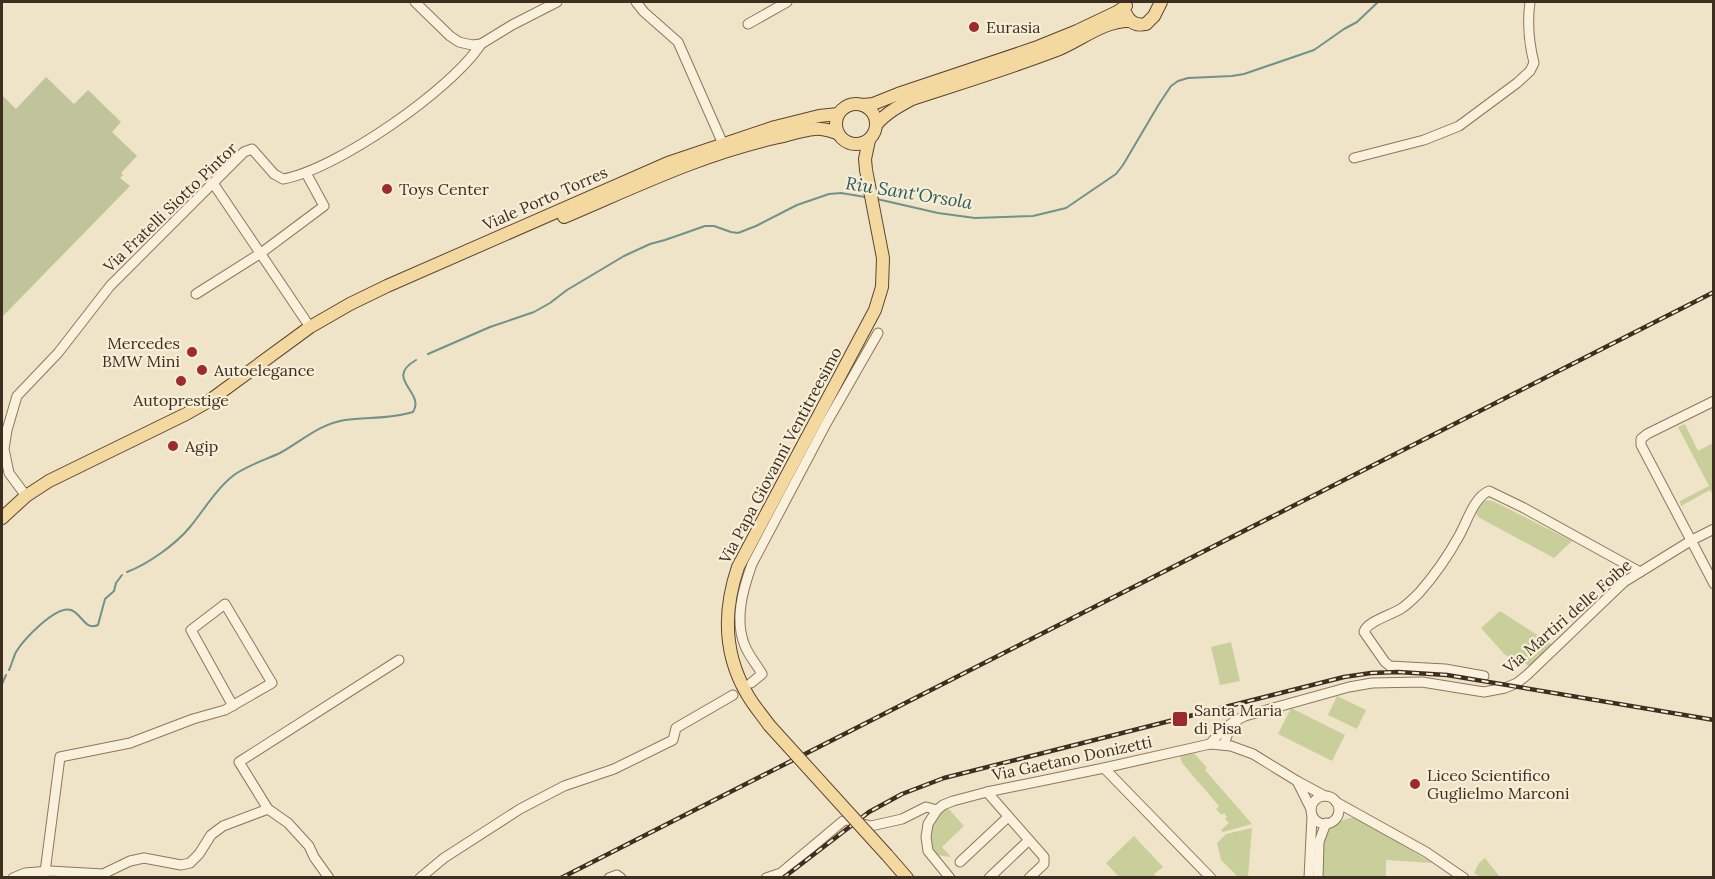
<svg xmlns="http://www.w3.org/2000/svg" width="1715" height="879" viewBox="0 0 1715 879" font-family="Lora,serif">
<style>
.green{fill:#c9cf9b}
.cemetery{fill:#bfc49a}
.lines{fill:none;stroke-linecap:round;stroke-linejoin:round}
.stream{stroke:#6f938a;stroke-width:2}
.minor-casing{stroke:#8d765c;stroke-width:11}
.major-casing{stroke:#5b4430;stroke-width:14}
.minor{stroke:#faf1dc;stroke-width:9}
.major{stroke:#f3d9a0;stroke-width:12}
.rail-casing{stroke:#3d2e20;stroke-width:4.5}
.rail{stroke:#f7eed8;stroke-width:2;stroke-dasharray:7;stroke-linecap:butt}
.major-bridge-casing{stroke:#5b4430;stroke-width:14;stroke-linecap:butt}
.major-bridge{stroke:#f3d9a0;stroke-width:12}
.poi-dot{fill:#9e2a2b;stroke:#f7eed8;stroke-width:2}
.labels{text-anchor:middle;stroke-width:4.5;stroke-linejoin:round;paint-order:stroke}
.poi-label{font-size:16px;fill:#3d2e20;stroke:#f7eed8;text-anchor:start}
.street-label{font-size:16px;fill:#3d2e20;stroke:#f7eed8}
.water-label{font-size:18px;font-style:italic;fill:#2f5d5a;stroke:#f7eed8}
</style>
<rect width="100%" height="100%" fill="#f0e4c8"/>
<g class="green">
<path d="M 1685,424 L 1698,451 L 1713,443 L 1714,496 L 1710,490 L 1681,506 L 1680,501 L 1709,486 L 1678,427 Z"/>
<path d="M 1484,500 L 1493,501 L 1572,541 L 1554,558 L 1478,517 L 1476,513 Z"/>
<path d="M 1500,611 L 1553,645 L 1532,667 L 1505,655 L 1481,628 Z"/>
<path d="M 1231,642 L 1240,681 L 1220,685 L 1211,647 Z"/>
<path d="M 1337,696 L 1366,710 L 1357,729 L 1328,715 Z"/>
<path d="M 1291,708 L 1345,735 L 1332,761 L 1278,734 Z"/>
<path d="M 1194,753 L 1207,768 L 1205,770 L 1252,824 L 1223,832 L 1221,830 L 1229,823 L 1225,819 L 1227,817 L 1224,813 L 1222,815 L 1216,809 L 1219,806 L 1182,763 L 1180,756 Z"/>
<path d="M 947,807 L 964,826 L 942,847 L 951,857 L 936,855 C 926,833 929,823 947,807 Z"/>
<path d="M 1349,818 L 1359,818 L 1432,863 L 1386,860 L 1386,876 L 1322,877 C 1324,850 1317,828 1349,818 Z"/>
<path d="M 1252,828 L 1248,877 L 1238,877 L 1221,860 L 1217,843 L 1226,834 Z"/>
<path d="M 1134,836 L 1163,867 L 1154,874 L 1157,877 L 1119,877 L 1106,863 Z"/>
<path d="M 1485,858 L 1500,877 L 1481,877 L 1474,873 L 1479,863 Z"/>
</g>
<path class="cemetery" d="M 46,77 L 74,104 L 88,90 L 121,122 L 112,132 L 137,156 L 121,173 L 123,175 L 120,178 L 130,186 L 2,317 L 2,95 L 16,109 Z"/>
<g class="lines">
<g class="stream">
<path d="M 877,199 L 938,213 L 975,218 L 1033,216 L 1066,208 L 1116,174 L 1123,165 L 1159,104 L 1171,86 L 1178,81 L 1188,78 L 1232,76 L 1244,74 L 1314,50 L 1344,29 L 1357,22 L 1378,2"/>
<path d="M 428,354 L 490,327 L 534,312 L 550,303 L 567,290 L 624,256 L 650,244 L 665,240 L 705,226 L 714,226 L 731,232 L 738,233 L 756,226 L 797,205 L 829,194 L 841,193 L 865,197"/>
<path d="M 127,572 C 148,564 175,545 190,527 C 204,510 216,489 234,475 C 248,465 265,460 280,453 C 302,441 319,424 345,420 C 368,417 391,419 413,412 C 426,392 383,379 416,360"/>
<path d="M 9,670 C 12,664 13,658 16,652 C 24,639 56,605 71,610 C 82,614 85,631 98,625 L 105,599 L 114,591 L 116,583 L 122,575"/>
<path d="M 2,684 L 6,675"/>
</g>
<g class="minor-casing">
<g id="minor">
<path d="M 415,2 L 450,36 L 459,42 L 472,45 L 481,44 L 512,25 L 557,2"/>
<path d="M 636,2 L 644,12 L 678,42 L 723,144"/>
<path d="M 748,24 L 787,2"/>
<path d="M 1354,158 L 1424,140 L 1459,126 L 1517,83 L 1530,71 L 1534,63 C 1529,43 1527,23 1530,2"/>
<path d="M 213,183 L 310,327"/>
<path d="M 196,294 L 261,253 L 324,206 L 306,173"/>
<path d="M 1714,401 L 1647,434 L 1641,439 L 1641,445 L 1714,584"/>
<path d="M 26,496 L 9,473 L 4,449 L 7,430 L 17,396 L 58,353 L 110,286 L 244,152 L 252,149 L 274,174 L 283,179 C 336,170 452,89 481,44"/>
<path d="M 1484,676 L 1445,669 L 1390,666 L 1385,662 L 1364,632 C 1367,621 1392,615 1402,608 C 1408,604 1414,598 1419,593 C 1434,576 1448,556 1459,536 C 1467,522 1474,497 1489,491 L 1524,508 L 1640,572"/>
<path d="M 751,683 L 762,674 C 757,665 749,656 745,646 C 734,620 743,589 752,564 L 827,422 L 878,333"/>
<path d="M 1210,744 C 1220,731 1230,722 1245,716 L 1349,687 L 1372,683 L 1422,682 L 1484,692 L 1505,688 L 1517,683 L 1527,675 L 1624,582 L 1692,540 L 1714,529"/>
<path d="M 1224,744 L 1228,733 L 1236,723"/>
<path d="M 1104,768 L 1211,878"/>
<path d="M 1297,781 L 1311,809"/>
<path d="M 987,792 L 1044,857 L 1044,864 L 1029,878"/>
<circle cx="1325" cy="810" r="14"/>
<path d="M 1336,802 L 1426,852 L 1464,878"/>
<path d="M 268,809 L 288,823 L 309,846 L 314,857 L 329,878"/>
<path d="M 960,862 L 1008,817"/>
<path d="M 45,872 L 60,757 L 130,743 L 193,719 L 225,710 L 272,683 L 225,604 L 191,630 L 233,706"/>
<path d="M 13,878 L 25,873 L 50,871 L 103,874 L 130,861 L 144,858 L 181,865 L 190,863 L 199,854 L 211,835 L 223,826 L 268,809 L 239,762 L 399,660"/>
<path d="M 420,878 L 444,858 L 520,809 L 564,786 L 614,769 L 673,740 L 676,728 L 733,695"/>
<path d="M 609,878 L 617,875 L 621,878"/>
<path d="M 766,878 L 781,873 L 843,821 L 847,820 L 871,826 L 902,819 L 926,807 L 937,810"/>
<path d="M 950,878 L 928,851 L 926,837 L 928,824 L 937,810 L 943,805 L 953,801 L 987,792 L 1104,768 L 1210,744 L 1231,746 L 1253,754 L 1297,781 L 1325,796"/>
<path d="M 989,878 L 1029,840"/>
<path d="M 1309,878 L 1312,816"/>
<path d="M 1318,878 L 1319,842 L 1326,823"/>
</g>
</g>
<g class="major-casing">
<g id="major">
<path d="M 1126,14 C 1130,23 1137,26 1146,24 L 1154,16 L 1161,2"/>
<circle cx="856" cy="124" r="20"/>
<path d="M 863,105 L 873,104 L 898,94 L 1035,48 L 1077,31 L 1117,12 L 1126,6"/>
<path d="M 876,125 C 886,113 899,106 912,99 C 961,83 1010,68 1057,50 C 1080,41 1104,20 1130,21"/>
<path d="M 564,217 C 635,187 704,153 779,137 C 791,134 803,130 815,129 C 823,128 830,131 837,133"/>
<path d="M 2,518 L 26,496 L 49,481 L 186,414 L 209,401 L 310,327 L 350,304 L 387,286 L 668,163 L 775,127 L 819,116 L 838,114"/>
<path d="M 769,725 C 762,715 753,705 747,694 C 723,653 723,611 738,567 L 875,310 L 882,287 L 883,258 L 866,170 L 865,159 L 869,140"/>
<path d="M 887,855 L 907,878"/>
</g>
</g>
<use href="#minor" class="minor"/>
<use href="#major" class="major"/>
<g class="rail-casing">
<g id="rail">
<path d="M 561,878 L 1714,292"/>
<path d="M 783,878 L 869,812 L 902,794 L 944,778 L 1344,677 L 1371,673 L 1398,672 L 1447,675 L 1714,720"/>
</g>
</g>
<use href="#rail" class="rail"/>
<g class="major-bridge-casing">
<path id="major-bridge" d="M 769,725 L 887,855"/>
</g>
<use href="#major-bridge" class="major-bridge"/>
</g>
<g class="poi-dot">
<circle cx="974" cy="27" r="6"/>
<circle cx="387" cy="189" r="6"/>
<circle cx="192" cy="352" r="6"/>
<circle cx="202" cy="370" r="6"/>
<circle cx="181" cy="381" r="6"/>
<circle cx="173" cy="446" r="6"/>
<rect x="1172" y="711" width="16" height="16" rx="3"/>
<circle cx="1415" cy="784" r="6"/>
</g>
<g class="labels">
<g class="poi-label">
<text x="986" y="33">Eurasia</text>
<text x="399" y="195">Toys Center</text>
<text x="180" y="349" text-anchor="end">Mercedes<tspan x="180" dy="18">BMW Mini</tspan></text>
<text x="214" y="376">Autoelegance</text>
<text x="181" y="406" text-anchor="middle">Autoprestige</text>
<text x="185" y="452">Agip</text>
<text x="1194" y="716">Santa Maria<tspan x="1194" dy="18">di Pisa</tspan></text>
<text x="1427" y="781">Liceo Scientifico<tspan x="1427" dy="18">Guglielmo Marconi</tspan></text>
</g>
<g class="street-label">
<text transform="translate(545 198) rotate(-24)" y="6">Viale Porto Torres</text>
<text transform="translate(170 207) rotate(-44)" y="6">Via Fratelli Siotto Pintor</text>
<text transform="translate(780 455) rotate(-62)" y="6">Via Papa Giovanni Ventitreesimo</text>
<text transform="translate(1567 616) rotate(-41)" y="6">Via Martiri delle Foibe</text>
<text transform="translate(1072 758) rotate(-12)" y="6">Via Gaetano Donizetti</text>
</g>
<g class="water-label">
<text transform="translate(909 193) rotate(9)" y="6">Riu Sant'Orsola</text>
</g>
</g>
<rect width="1715" height="879" fill="none" stroke="#3d2e20" stroke-width="6"/>
</svg>
